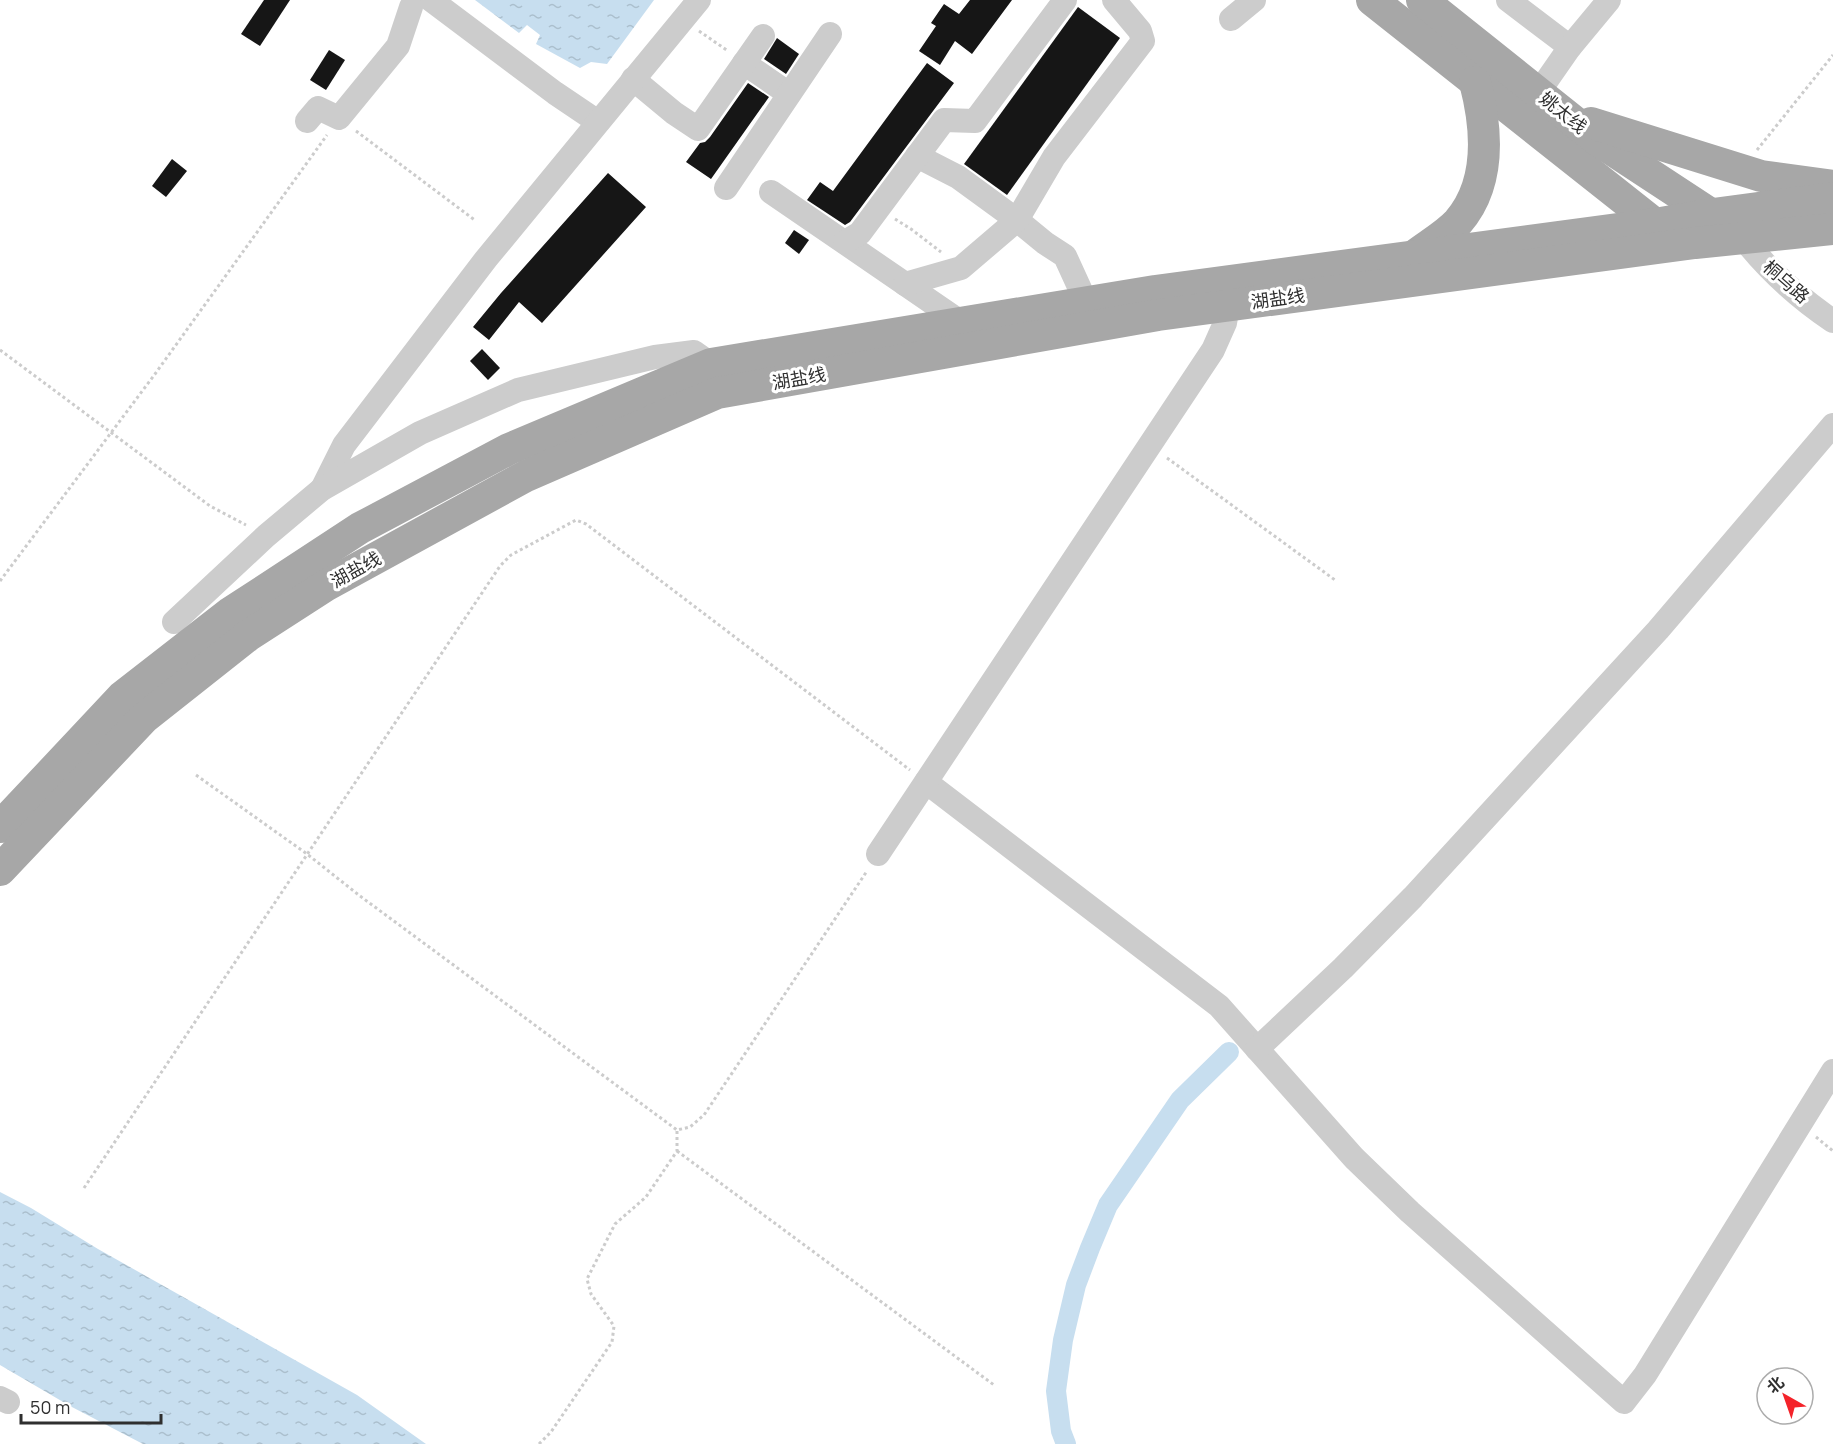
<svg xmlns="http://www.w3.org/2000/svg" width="1833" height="1444" viewBox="0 0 1833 1444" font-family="Manrope,'Noto Sans SC',sans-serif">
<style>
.water{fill:url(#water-ripples)}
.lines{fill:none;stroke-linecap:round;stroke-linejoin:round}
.canal{stroke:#c7deef;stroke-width:20}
.building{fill:#161616}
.path{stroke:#ccc;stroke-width:3;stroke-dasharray:3 3;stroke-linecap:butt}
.minor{stroke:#ccc;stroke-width:24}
.major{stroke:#a7a7a7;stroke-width:32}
.labels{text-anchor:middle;stroke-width:6;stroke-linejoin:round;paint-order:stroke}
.street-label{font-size:18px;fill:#2f2f2f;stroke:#fff}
</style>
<defs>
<pattern id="water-ripples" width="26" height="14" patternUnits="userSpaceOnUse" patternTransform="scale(1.5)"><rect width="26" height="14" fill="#c7deef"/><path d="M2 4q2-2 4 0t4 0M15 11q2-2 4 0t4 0" fill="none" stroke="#abbfcd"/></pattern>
</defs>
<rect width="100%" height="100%" fill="#fff"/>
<g class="water">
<path d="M 475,0 L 654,0 L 607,64 L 591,62 L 580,68 L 536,44 L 540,35 L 527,25 L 519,33 Z"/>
<path d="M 0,1192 L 31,1208 L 98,1249 L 357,1395 L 426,1444 L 143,1444 L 70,1406 L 0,1365 Z"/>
</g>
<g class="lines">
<path class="canal" d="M 1066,1444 L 1061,1431 L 1056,1391 L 1063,1340 L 1076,1285 L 1090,1248 L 1108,1205 L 1180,1100 L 1229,1052"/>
</g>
<g class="building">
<path d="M 264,0 L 290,0 L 260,46 L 241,34 Z"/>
<path d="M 970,0 L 1012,0 L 972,54 L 955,41 L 940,65 L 919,51 L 936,26 L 931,23 L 944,4 L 959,14 Z"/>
<path d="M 1078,7 L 1120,38 L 1007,195 L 964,164 Z"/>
<path d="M 777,38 L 799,54 L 786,74 L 764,59 Z"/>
<path d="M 329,50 L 345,60 L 326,90 L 310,80 Z"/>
<path d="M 927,63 L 954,83 L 850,222 L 845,225 L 807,200 L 820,182 L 833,191 Z"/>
<path d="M 748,83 L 769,97 L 711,179 L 686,162 L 700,143 L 705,142 L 710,137 Z"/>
<path d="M 172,159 L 187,171 L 166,197 L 152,186 Z"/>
<path d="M 608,173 L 646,207 L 542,323 L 519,302 L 489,340 L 473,327 L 501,293 Z"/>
<path d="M 794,230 L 809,240 L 799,254 L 785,243 Z"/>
<path d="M 482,349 L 500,368 L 488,380 L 470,361 Z"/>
</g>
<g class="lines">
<g class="path">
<path d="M 699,31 L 728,51"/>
<path d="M 356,131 L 476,221"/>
<path d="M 1757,150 L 1833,55"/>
<path d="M 895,219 L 911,229 L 941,252"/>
<path d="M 0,350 L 210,506 L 246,525"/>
<path d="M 1167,458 L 1335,580"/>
<path d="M 0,581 L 155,374 L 327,135"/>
<path d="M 196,775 L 307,854 L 360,896 L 677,1130 L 690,1127 L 704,1115 L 867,871"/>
<path d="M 1816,1137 L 1833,1151"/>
<path d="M 677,1151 L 994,1385"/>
<path d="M 84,1188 L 500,566 L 511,555 L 576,520 L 586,524 L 910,770"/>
<path d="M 539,1444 L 551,1432 L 612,1342 L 614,1326 L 591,1294 L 587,1279 L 615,1224 L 646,1197 L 677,1151 L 677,1130"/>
</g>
<g class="minor">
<path d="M 431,0 L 555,93 L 598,122"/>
<path d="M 1508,0 L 1570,47"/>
<path d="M 1231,19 L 1254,0"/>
<path d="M 744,63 L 789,94"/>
<path d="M 633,79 L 674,113 L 698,129 L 763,36"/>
<path d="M 1538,93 L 1570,47 L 1609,0"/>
<path d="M 307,121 L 318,108 L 339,118 L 398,46 L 411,7"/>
<path d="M 917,156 L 958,177 L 1017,220 L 1045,243 L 1065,256 L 1086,302"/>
<path d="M 726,188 L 830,34"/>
<path d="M 771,192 L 962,323"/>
<path d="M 1743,238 C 1768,270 1799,298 1833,321"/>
<path d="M 845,242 L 860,233 L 944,120 L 975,121 L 1065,0"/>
<path d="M 905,284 L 961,268 L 1017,220 L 1054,157 L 1143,41 L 1140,31 L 1114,0"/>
<path d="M 322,489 L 344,445 L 486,259 L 699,0"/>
<path d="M 174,622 L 266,536 L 322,489 L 420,433 L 518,390 L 655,357 L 694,352 L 711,364"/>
<path d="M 926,782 L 1219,1006 L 1354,1158 L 1410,1212 L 1624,1402 L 1645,1375 L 1833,1071"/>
<path d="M 878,854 L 1213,350 L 1225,323 L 1228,306"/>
<path d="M 1257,1049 L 1343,968 L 1413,897 L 1658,630 L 1833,425"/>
<path d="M 0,1398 L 8,1402"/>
</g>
<g class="major">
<path d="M 1372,0 L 1655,224 L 1664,229"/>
<path d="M 1422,0 L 1596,139 L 1721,221"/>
<path d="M 1591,123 L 1761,176 L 1833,186"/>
<path d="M 1414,256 C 1428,245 1446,235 1458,222 C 1492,183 1487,128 1475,82"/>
<path d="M 0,827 L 122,697 L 230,613 L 360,528 L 509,449 L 711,364 L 1155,291 L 1655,224 L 1713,214 L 1833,198"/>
<path d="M 0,870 L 144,718 L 249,635 L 325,586 L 526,476 L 717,393 L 1158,315 L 1695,243 L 1833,229"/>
</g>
</g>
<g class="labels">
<g class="street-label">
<text transform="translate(1563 113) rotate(39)" y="6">姚太线</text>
<text transform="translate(1786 282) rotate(41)" y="6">桐乌路</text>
<text transform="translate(1278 299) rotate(-8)" y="6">湖盐线</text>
<text transform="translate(799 379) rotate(-10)" y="6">湖盐线</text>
<text transform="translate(356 570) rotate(-29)" y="6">湖盐线</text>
</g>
</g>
<g transform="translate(1785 1396) rotate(320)"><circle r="28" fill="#ffffff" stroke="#acacac" stroke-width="1.5"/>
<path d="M0-4.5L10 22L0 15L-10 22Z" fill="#f4232a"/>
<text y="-9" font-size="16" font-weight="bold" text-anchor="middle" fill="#2f2f2f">北</text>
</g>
<path d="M21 1414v9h140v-9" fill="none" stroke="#2f2f2f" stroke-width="3"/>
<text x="30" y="1414" font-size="18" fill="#2f2f2f" stroke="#ffffff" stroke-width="4.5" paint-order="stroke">50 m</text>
</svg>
